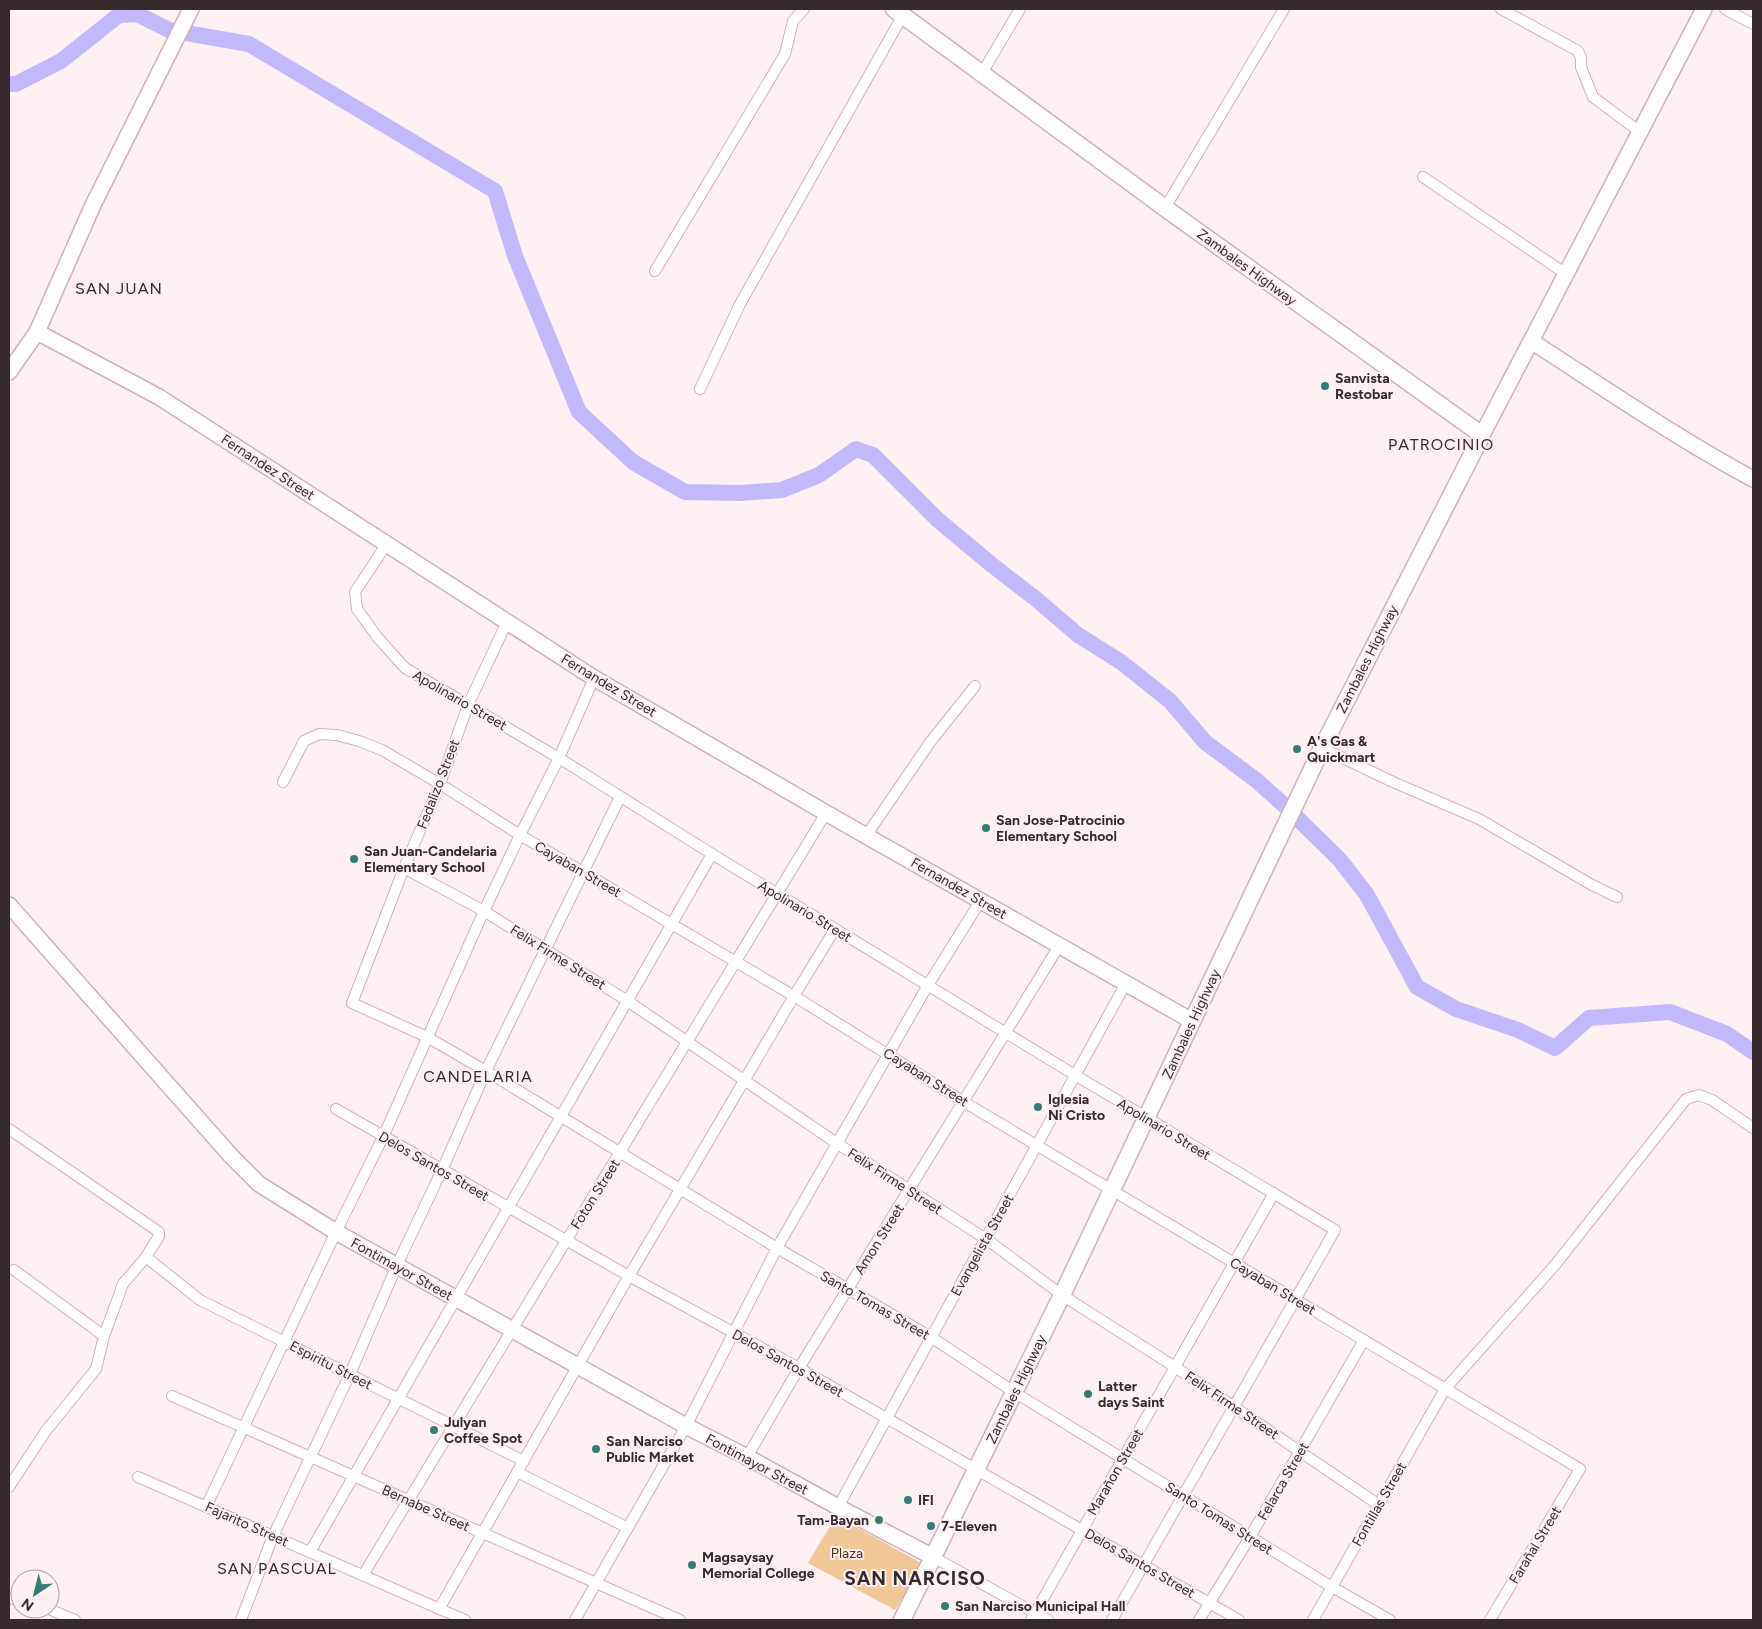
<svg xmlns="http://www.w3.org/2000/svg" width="1762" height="1629" viewBox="0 0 1762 1629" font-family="Figtree,sans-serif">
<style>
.green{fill:#f1c798}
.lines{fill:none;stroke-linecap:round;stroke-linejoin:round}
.river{stroke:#c2b9fa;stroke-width:16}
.street-casing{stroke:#d2b0b9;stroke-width:12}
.secondary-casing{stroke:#d2b0b9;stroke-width:18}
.primary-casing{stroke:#d2b0b9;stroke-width:19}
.street{stroke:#fff;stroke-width:10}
.secondary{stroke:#fff;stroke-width:15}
.primary{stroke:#fff;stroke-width:16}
.poi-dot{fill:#357c76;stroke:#fef0f3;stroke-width:2}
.labels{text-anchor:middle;stroke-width:4;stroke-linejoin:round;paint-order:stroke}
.street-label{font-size:14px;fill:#372a2d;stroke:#fef0f3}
.poi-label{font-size:14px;font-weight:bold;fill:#372a2d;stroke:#fef0f3;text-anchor:start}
.park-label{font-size:14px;fill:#4b3213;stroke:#fef0f3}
.quarter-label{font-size:16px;letter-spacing:1px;fill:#372a2d;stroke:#fef0f3}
.district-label{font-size:19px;font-weight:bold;letter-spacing:1px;fill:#372a2d;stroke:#fef0f3}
</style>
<rect width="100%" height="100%" fill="#fef0f3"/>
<path class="green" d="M 836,1516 L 923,1564 L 895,1610 L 808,1563 Z"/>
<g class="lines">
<path class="river" d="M 9,84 L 16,84 L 61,61 L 119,15 L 137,14 L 169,30 L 249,44 L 495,191 L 515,256 L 579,412 L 633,462 L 685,492 L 741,493 L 782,490 L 819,475 L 856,449 L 873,455 L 938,520 L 992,565 L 1036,599 L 1078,635 L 1121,662 L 1170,701 L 1205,742 L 1256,780 L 1284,805 L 1340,860 L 1367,895 L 1417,987 L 1456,1009 L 1518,1030 L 1555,1048 L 1589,1018 L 1670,1012 L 1727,1034 L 1753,1052"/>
<g class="street-casing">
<g id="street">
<path d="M 1501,9 L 1578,51 L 1581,58 L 1581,67 L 1593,97 L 1640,132"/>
<path d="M 1725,9 L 1753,24"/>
<path d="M 982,73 L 1020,9"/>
<path d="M 1423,177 L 1566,274"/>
<path d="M 1165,208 L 1284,9"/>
<path d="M 655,271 L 785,54 L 793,21 L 804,9"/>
<path d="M 700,389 L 740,304 L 903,15"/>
<path d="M 386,545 L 355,592 L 357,609 L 378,638 L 405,668 L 559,758 L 712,854 L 1075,1075 L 1335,1230 L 1112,1620"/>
<path d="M 507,622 L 468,705 L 440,784 L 404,868 L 352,1003 L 427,1037 L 486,1071 L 777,1248 L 931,1337 L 1014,1392 L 1332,1587 L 1390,1620"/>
<path d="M 1322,748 L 1393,782 L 1479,819 L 1592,885 L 1617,897"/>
<path d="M 283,782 L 304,741 L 319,734 L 337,735 L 359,741 L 382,750 L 440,784 L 520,835 L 794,996 L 964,1102 L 1580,1469 L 1490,1620"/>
<path d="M 866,836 L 931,741 L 975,686"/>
<path d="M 404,868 L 484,911 L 626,1000 L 838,1144 L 986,1239 L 1062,1295 L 1175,1367 L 1379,1505"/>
<path d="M 336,1109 L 629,1276 L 799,1368 L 1239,1620"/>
<path d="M 9,1129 L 159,1232 L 159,1236 L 146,1257 L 123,1284 L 104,1336 L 96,1369 L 45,1432 L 9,1487"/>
<path d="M 146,1257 L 200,1300 L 524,1461"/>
<path d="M 14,1270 L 104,1336"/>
<path d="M 172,1396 L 680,1620"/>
<path d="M 747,1457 L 799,1368 L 1059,946"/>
<path d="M 517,1472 L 628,1528"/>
<path d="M 138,1477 L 465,1620"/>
<path d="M 206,1507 L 336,1232 L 383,1137 L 484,911 L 520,835 L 559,758 L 594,678"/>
<path d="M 838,1507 L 1126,983"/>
<path d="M 310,1552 C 444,1320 576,1086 712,854"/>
<path d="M 933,1557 L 1048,1620"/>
<path d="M 363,1575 L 826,813"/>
<path d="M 9,1598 L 20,1600"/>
<path d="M 49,1609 L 75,1620"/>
<path d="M 439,1609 L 629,1276 L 794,996 L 835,929"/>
<path d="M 241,1620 L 273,1536 L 350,1374 L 397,1265 L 442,1170 L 486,1071 L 620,797"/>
<path d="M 575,1620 L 686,1426 L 777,1248 L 928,985 L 981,900"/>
<path d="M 1031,1620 L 1274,1193"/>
<path d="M 1199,1620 L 1250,1537 L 1364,1340"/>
<path d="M 1313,1620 L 1445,1389 L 1555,1265 L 1686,1099 L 1699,1095 L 1712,1100 L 1753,1128"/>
</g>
</g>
<g class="secondary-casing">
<g id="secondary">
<path d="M 37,332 L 159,397 L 594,678 L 826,813 L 1192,1021"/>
<path d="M 1531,341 C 1604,388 1677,438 1753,479"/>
<path d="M 9,372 L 37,332 L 93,205 L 191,9"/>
<path d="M 1482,435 L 1704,9"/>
<path d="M 9,905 L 231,1156 L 259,1184 L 336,1232 L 686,1426 L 747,1457 L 838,1507 L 933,1557"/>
</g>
</g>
<g class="primary-casing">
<path id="primary" d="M 894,9 L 1165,208 L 1482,435 L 1322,748 L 1062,1295 L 902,1620"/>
</g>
<use href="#street" class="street"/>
<use href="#secondary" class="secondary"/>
<use href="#primary" class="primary"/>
</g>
<g class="poi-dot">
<circle cx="1325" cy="386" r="5"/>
<circle cx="1297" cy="749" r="5"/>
<circle cx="986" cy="828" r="5"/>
<circle cx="354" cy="859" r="5"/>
<circle cx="1038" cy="1107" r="5"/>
<circle cx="1088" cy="1394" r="5"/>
<circle cx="434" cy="1430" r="5"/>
<circle cx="596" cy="1449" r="5"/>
<circle cx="908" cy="1500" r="5"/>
<circle cx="879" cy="1520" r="5"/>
<circle cx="931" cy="1526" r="5"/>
<circle cx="692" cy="1565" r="5"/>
<circle cx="945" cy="1606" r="5"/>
</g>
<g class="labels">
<g class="street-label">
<text transform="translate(1247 267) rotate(36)" y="5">Zambales Highway</text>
<text transform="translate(268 467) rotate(33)" y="5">Fernandez Street</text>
<text transform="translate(1367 659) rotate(-63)" y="5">Zambales Highway</text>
<text transform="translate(609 685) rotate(31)" y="5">Fernandez Street</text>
<text transform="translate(460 700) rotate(30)" y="5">Apolinario Street</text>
<text transform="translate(438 784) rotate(-69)" y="5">Fedalizo Street</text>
<text transform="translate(578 869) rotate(30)" y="5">Cayaban Street</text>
<text transform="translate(959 888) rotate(30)" y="5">Fernandez Street</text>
<text transform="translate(805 911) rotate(31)" y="5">Apolinario Street</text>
<text transform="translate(558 957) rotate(32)" y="5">Felix Firme Street</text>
<text transform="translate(1191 1024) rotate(-65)" y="5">Zambales Highway</text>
<text transform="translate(926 1077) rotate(32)" y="5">Cayaban Street</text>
<text transform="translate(1164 1129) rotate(31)" y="5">Apolinario Street</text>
<text transform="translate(434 1166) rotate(30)" y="5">Delos Santos Street</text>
<text transform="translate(895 1181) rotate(33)" y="5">Felix Firme Street</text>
<text transform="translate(595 1194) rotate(-58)" y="5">Foton Street</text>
<text transform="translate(879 1239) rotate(-58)" y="5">Amon Street</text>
<text transform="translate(982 1245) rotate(-61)" y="5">Evangelista Street</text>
<text transform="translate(402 1269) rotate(29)" y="5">Fontimayor Street</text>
<text transform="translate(1273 1286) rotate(31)" y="5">Cayaban Street</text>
<text transform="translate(875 1305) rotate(30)" y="5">Santo Tomas Street</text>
<text transform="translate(788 1363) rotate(29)" y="5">Delos Santos Street</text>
<text transform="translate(331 1365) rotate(27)" y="5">Espiritu Street</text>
<text transform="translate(1016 1389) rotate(-64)" y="5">Zambales Highway</text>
<text transform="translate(1232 1405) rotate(34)" y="5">Felix Firme Street</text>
<text transform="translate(757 1464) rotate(28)" y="5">Fontimayor Street</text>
<text transform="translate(1115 1472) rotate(-60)" y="5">Marañon Street</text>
<text transform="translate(1283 1481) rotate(-60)" y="5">Felarca Street</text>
<text transform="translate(1379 1504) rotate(-60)" y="5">Fontillas Street</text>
<text transform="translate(426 1508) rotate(24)" y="5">Bernabe Street</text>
<text transform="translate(1219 1518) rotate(32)" y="5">Santo Tomas Street</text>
<text transform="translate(247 1524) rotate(24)" y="5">Fajarito Street</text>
<text transform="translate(1535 1545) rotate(-59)" y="5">Farañal Street</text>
<text transform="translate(1140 1563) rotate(30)" y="5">Delos Santos Street</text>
</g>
<g class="poi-label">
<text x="1335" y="383">Sanvista<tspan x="1335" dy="16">Restobar</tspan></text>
<text x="1307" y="746">A's Gas &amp;<tspan x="1307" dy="16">Quickmart</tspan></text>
<text x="996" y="825">San Jose-Patrocinio<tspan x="996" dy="16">Elementary School</tspan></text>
<text x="364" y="856">San Juan-Candelaria<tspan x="364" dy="16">Elementary School</tspan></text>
<text x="1048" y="1104">Iglesia<tspan x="1048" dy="16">Ni Cristo</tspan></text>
<text x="1098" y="1391">Latter<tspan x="1098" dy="16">days Saint</tspan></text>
<text x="444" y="1427">Julyan<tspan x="444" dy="16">Coffee Spot</tspan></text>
<text x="606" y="1446">San Narciso<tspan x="606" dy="16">Public Market</tspan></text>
<text x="918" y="1505">IFI</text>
<text x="869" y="1525" text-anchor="end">Tam-Bayan</text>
<text x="941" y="1531">7-Eleven</text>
<text x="702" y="1562">Magsaysay<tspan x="702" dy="16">Memorial College</tspan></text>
<text x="955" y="1611">San Narciso Municipal Hall</text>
</g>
<g class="park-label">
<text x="847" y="1558">Plaza</text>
</g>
<g class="quarter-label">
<text x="119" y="294">SAN JUAN</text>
<text x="1441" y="450">PATROCINIO</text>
<text x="478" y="1082">CANDELARIA</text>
<text x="277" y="1574">SAN PASCUAL</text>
</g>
<g class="district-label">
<text x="915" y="1585">SAN NARCISO</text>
</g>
</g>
<rect width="1762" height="1629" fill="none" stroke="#372a2d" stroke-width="20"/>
<g transform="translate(35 1594) rotate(215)"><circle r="24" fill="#fef0f3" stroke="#aea1a4"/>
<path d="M0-4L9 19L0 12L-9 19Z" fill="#357c76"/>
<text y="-8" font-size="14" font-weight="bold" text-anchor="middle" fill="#372a2d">N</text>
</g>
</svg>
